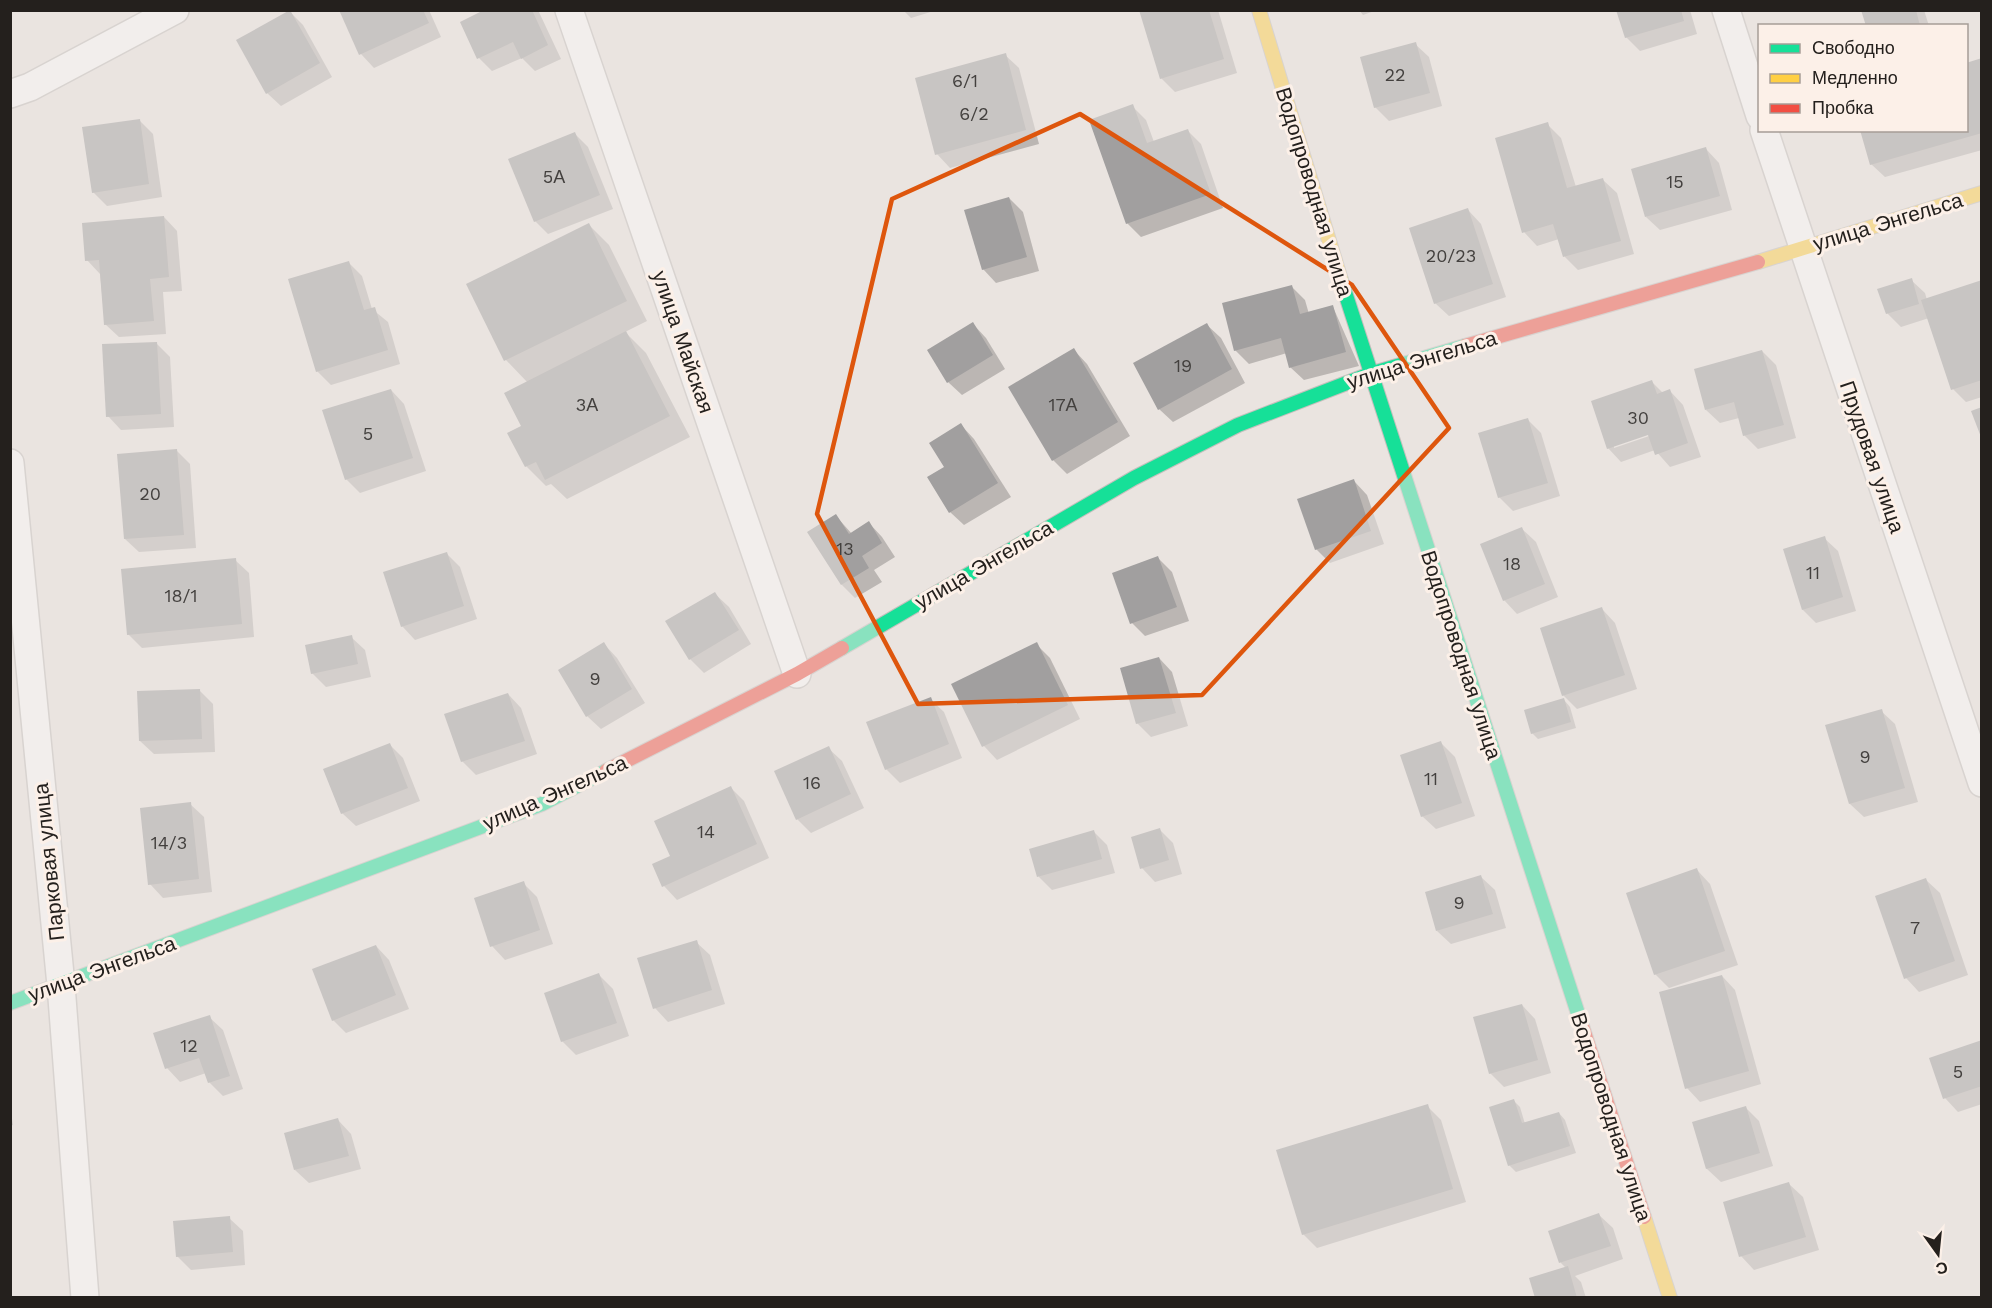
<svg xmlns="http://www.w3.org/2000/svg" width="1992" height="1308" viewBox="0 0 1992 1308" font-family="'Work Sans',sans-serif">
<style>
.shadow{fill:#0003;fill-rule:evenodd}
.building{fill:#a19f9f}
.lines{fill:none;stroke-linecap:round;stroke-linejoin:round}
.street-casing{stroke:#c4bfbc;stroke-width:30}
.fast-casing{stroke:#c4bfbc;stroke-width:16}
.slow-casing{stroke:#c4bfbc;stroke-width:16}
.jam-casing{stroke:#c4bfbc;stroke-width:16}
.street{stroke:#fcfbfa;stroke-width:27}
.fast{stroke:#16e098;stroke-width:14}
.slow{stroke:#ffcf43;stroke-width:14}
.jam{stroke:#f24e42;stroke-width:14}
.marked{fill:none;stroke:#de560d;stroke-width:4.5;stroke-linejoin:round}
.labels{text-anchor:middle;stroke-width:6;stroke-linejoin:round;paint-order:stroke}
.number-label{font-size:18px;fill:#43403e}
.street-label{font-size:21px;fill:#24201d;stroke:#fcf0e8}
</style>
<rect width="100%" height="100%" fill="#eae4e0"/>
<g class="shadow">
<path d="M 340,10 L 429,10 L 441,37 L 374,68 L 361,54 Z"/>
<path d="M 488,10 L 538,10 L 561,59 L 535,71 L 522,58 L 492,71 L 479,58 Z"/>
<path d="M 903,10 L 937,10 L 911,18 Z"/>
<path d="M 1141,10 L 1218,10 L 1237,73 L 1175,92 L 1161,78 Z"/>
<path d="M 1359,10 L 1377,10 L 1363,15 Z"/>
<path d="M 1618,10 L 1690,10 L 1697,34 L 1640,51 L 1626,37 Z"/>
<path d="M 1863,10 L 1924,10 L 1929,26 L 1867,26 Z"/>
<path d="M 290,12 L 303,25 L 332,77 L 281,106 L 267,93 Z"/>
<path d="M 1415,44 L 1429,57 L 1442,106 L 1389,121 L 1375,107 Z"/>
<path d="M 1005,55 L 1019,68 L 1039,144 L 950,168 L 937,154 Z"/>
<path d="M 1982,60 L 1982,150 L 1885,177 L 1871,164 L 1966,130 Z"/>
<path d="M 1132,106 L 1146,120 L 1154,142 L 1187,130 L 1201,144 L 1223,208 L 1141,237 L 1127,223 Z"/>
<path d="M 140,121 L 153,134 L 162,197 L 107,206 L 93,192 Z"/>
<path d="M 1547,124 L 1561,138 L 1576,187 L 1603,180 L 1617,193 L 1634,254 L 1578,270 L 1565,257 L 1559,239 L 1537,246 L 1524,232 Z"/>
<path d="M 575,134 L 588,147 L 613,209 L 548,234 L 535,221 Z"/>
<path d="M 1706,149 L 1719,163 L 1732,210 L 1660,230 L 1646,217 Z"/>
<path d="M 1009,198 L 1023,212 L 1039,271 L 996,283 L 983,269 Z"/>
<path d="M 1468,210 L 1481,224 L 1506,297 L 1449,316 L 1435,303 Z"/>
<path d="M 164,217 L 177,231 L 182,291 L 163,292 L 166,334 L 119,337 L 105,324 L 100,274 L 87,260 Z"/>
<path d="M 589,225 L 609,245 L 647,321 L 625,332 L 646,353 L 690,437 L 567,499 L 551,484 L 546,486 L 526,466 L 523,427 L 528,383 L 506,360 L 468,285 Z"/>
<path d="M 348,262 L 362,276 L 372,309 L 388,322 L 400,364 L 331,385 L 317,371 Z"/>
<path d="M 1911,280 L 1925,293 L 1927,300 L 1982,282 L 1982,397 L 1966,402 L 1953,389 L 1929,318 L 1901,327 L 1887,313 Z"/>
<path d="M 1292,287 L 1305,300 L 1309,314 L 1333,307 L 1359,366 L 1304,380 L 1290,367 L 1287,353 L 1249,364 L 1235,350 Z"/>
<path d="M 973,324 L 986,338 L 1005,369 L 962,395 L 948,382 Z"/>
<path d="M 1207,325 L 1221,338 L 1245,383 L 1173,422 L 1159,409 Z"/>
<path d="M 156,343 L 170,357 L 174,427 L 121,430 L 108,416 Z"/>
<path d="M 1074,350 L 1087,364 L 1130,436 L 1067,474 L 1053,460 L 1010,388 Z"/>
<path d="M 1762,351 L 1776,365 L 1796,438 L 1758,449 L 1744,435 L 1739,418 L 1720,423 L 1706,410 Z"/>
<path d="M 1652,382 L 1663,393 L 1670,391 L 1683,405 L 1701,457 L 1670,467 L 1655,450 L 1621,462 L 1608,448 ZM 1654,431 L 1655,434 L 1614,448 L 1614,445 Z"/>
<path d="M 391,390 L 404,404 L 426,471 L 360,493 L 346,479 Z"/>
<path d="M 1528,420 L 1541,433 L 1560,496 L 1513,511 L 1499,497 Z"/>
<path d="M 961,425 L 974,439 L 1011,497 L 964,525 L 950,512 L 946,467 Z"/>
<path d="M 176,450 L 190,464 L 196,548 L 139,552 L 125,539 Z"/>
<path d="M 1354,481 L 1367,495 L 1384,544 L 1330,563 L 1316,549 Z"/>
<path d="M 836,516 L 852,534 L 869,523 L 882,537 L 895,557 L 874,570 L 882,582 L 855,598 L 842,585 Z"/>
<path d="M 1522,529 L 1536,542 L 1558,597 L 1517,614 L 1504,600 Z"/>
<path d="M 1824,538 L 1838,551 L 1856,611 L 1816,623 L 1803,610 Z"/>
<path d="M 446,553 L 460,567 L 477,619 L 415,640 L 402,626 Z"/>
<path d="M 1158,558 L 1172,572 L 1189,621 L 1145,636 L 1132,623 Z"/>
<path d="M 235,560 L 249,573 L 254,637 L 142,648 L 128,634 Z"/>
<path d="M 715,594 L 729,607 L 751,644 L 704,673 L 690,659 L 668,622 Z"/>
<path d="M 1602,609 L 1615,623 L 1637,689 L 1577,709 L 1563,695 Z"/>
<path d="M 351,637 L 365,650 L 371,677 L 326,687 L 312,673 Z"/>
<path d="M 604,644 L 617,658 L 645,703 L 601,729 L 587,716 Z"/>
<path d="M 1036,644 L 1050,658 L 1080,719 L 997,760 L 984,746 L 953,685 Z"/>
<path d="M 1159,658 L 1172,672 L 1188,726 L 1151,737 L 1137,723 Z"/>
<path d="M 199,690 L 213,704 L 215,752 L 154,754 L 140,741 Z"/>
<path d="M 508,694 L 521,708 L 537,754 L 476,775 L 462,761 Z"/>
<path d="M 930,699 L 944,712 L 962,758 L 900,783 L 886,769 Z"/>
<path d="M 1564,700 L 1570,707 L 1576,728 L 1538,739 L 1532,733 Z"/>
<path d="M 1881,711 L 1895,724 L 1918,802 L 1864,817 L 1850,804 Z"/>
<path d="M 1441,743 L 1455,757 L 1475,816 L 1436,829 L 1422,816 Z"/>
<path d="M 390,745 L 403,758 L 420,801 L 356,826 L 342,813 Z"/>
<path d="M 828,748 L 842,761 L 864,808 L 811,833 L 797,819 Z"/>
<path d="M 731,788 L 744,801 L 769,858 L 677,900 L 664,886 Z"/>
<path d="M 190,804 L 204,817 L 212,892 L 163,898 L 150,884 Z"/>
<path d="M 1159,829 L 1173,843 L 1182,874 L 1155,882 L 1142,868 Z"/>
<path d="M 1094,832 L 1107,845 L 1115,873 L 1052,890 L 1039,877 L 1031,850 Z"/>
<path d="M 1697,870 L 1710,884 L 1738,965 L 1669,988 L 1655,974 Z"/>
<path d="M 1481,877 L 1495,890 L 1506,928 L 1451,944 L 1437,931 Z"/>
<path d="M 1926,880 L 1940,893 L 1968,975 L 1919,992 L 1906,978 Z"/>
<path d="M 523,883 L 537,897 L 553,944 L 505,960 L 492,946 Z"/>
<path d="M 696,942 L 710,955 L 725,1004 L 668,1022 L 655,1008 Z"/>
<path d="M 376,946 L 389,960 L 409,1009 L 346,1033 L 333,1020 Z"/>
<path d="M 599,975 L 613,989 L 629,1036 L 576,1055 L 562,1041 Z"/>
<path d="M 1722,976 L 1735,990 L 1761,1084 L 1700,1102 L 1687,1088 Z"/>
<path d="M 1522,1005 L 1535,1019 L 1551,1073 L 1504,1087 L 1490,1073 Z"/>
<path d="M 209,1017 L 223,1030 L 243,1089 L 223,1096 L 209,1082 L 206,1073 L 180,1082 L 167,1068 Z"/>
<path d="M 1981,1041 L 1982,1104 L 1958,1112 L 1945,1098 Z"/>
<path d="M 1514,1101 L 1520,1107 L 1525,1124 L 1559,1113 L 1565,1120 L 1576,1153 L 1516,1172 L 1509,1165 Z"/>
<path d="M 10,1106 L 13,1125 L 10,1126 Z"/>
<path d="M 1427,1106 L 1441,1120 L 1466,1202 L 1317,1248 L 1303,1234 Z"/>
<path d="M 1745,1107 L 1759,1121 L 1773,1166 L 1721,1182 L 1707,1169 L 1694,1123 Z"/>
<path d="M 338,1120 L 351,1134 L 361,1169 L 309,1183 L 295,1170 Z"/>
<path d="M 1789,1184 L 1803,1197 L 1819,1250 L 1754,1270 L 1741,1256 Z"/>
<path d="M 1599,1215 L 1613,1228 L 1623,1259 L 1575,1276 L 1581,1282 L 1586,1298 L 1537,1298 L 1566,1268 L 1561,1263 L 1550,1232 Z"/>
<path d="M 229,1218 L 243,1231 L 245,1265 L 191,1270 L 177,1256 Z"/>
</g>
<g class="building">
<path d="M 290,10 L 320,63 L 266,94 L 236,40 Z"/>
<path d="M 339,10 L 423,10 L 429,23 L 359,55 Z"/>
<path d="M 484,10 L 532,10 L 548,45 L 521,59 L 513,42 L 477,59 L 460,22 Z"/>
<path d="M 1139,10 L 1209,10 L 1224,59 L 1160,79 Z"/>
<path d="M 1616,10 L 1681,10 L 1684,21 L 1625,38 Z"/>
<path d="M 1861,10 L 1916,10 L 1920,26 L 1866,26 Z"/>
<path d="M 1416,42 L 1430,93 L 1374,108 L 1360,57 Z"/>
<path d="M 1006,53 L 1026,130 L 935,155 L 915,78 Z"/>
<path d="M 1982,58 L 1982,133 L 1870,165 L 1860,130 L 1966,130 L 1966,63 Z"/>
<path d="M 1133,104 L 1147,143 L 1188,129 L 1211,194 L 1126,224 L 1089,120 Z"/>
<path d="M 140,119 L 149,184 L 92,193 L 82,127 Z"/>
<path d="M 1548,122 L 1567,188 L 1603,178 L 1621,241 L 1563,257 L 1553,224 L 1522,233 L 1495,138 Z"/>
<path d="M 575,132 L 600,195 L 534,222 L 508,159 Z"/>
<path d="M 1706,147 L 1720,196 L 1645,217 L 1631,169 Z"/>
<path d="M 1009,197 L 1027,257 L 982,270 L 964,210 Z"/>
<path d="M 1468,208 L 1493,284 L 1434,304 L 1409,228 Z"/>
<path d="M 164,216 L 169,277 L 150,279 L 154,321 L 104,325 L 99,260 L 85,261 L 82,223 Z"/>
<path d="M 589,223 L 627,301 L 504,361 L 466,284 Z"/>
<path d="M 349,261 L 364,310 L 375,307 L 388,350 L 316,372 L 288,279 Z"/>
<path d="M 1912,278 L 1919,304 L 1886,314 L 1877,289 Z"/>
<path d="M 1982,280 L 1982,380 L 1951,390 L 1921,300 Z"/>
<path d="M 1292,285 L 1300,314 L 1333,305 L 1346,352 L 1289,368 L 1281,338 L 1234,351 L 1222,303 Z"/>
<path d="M 973,322 L 993,355 L 947,383 L 927,350 Z"/>
<path d="M 1207,323 L 1232,369 L 1158,410 L 1133,363 Z"/>
<path d="M 626,331 L 670,416 L 545,480 L 536,462 L 525,467 L 507,433 L 521,426 L 504,393 Z"/>
<path d="M 157,342 L 161,414 L 106,417 L 102,344 Z"/>
<path d="M 1074,348 L 1118,422 L 1052,461 L 1008,387 Z"/>
<path d="M 1762,350 L 1784,425 L 1743,436 L 1734,402 L 1705,410 L 1694,369 Z"/>
<path d="M 1652,380 L 1657,394 L 1670,389 L 1688,443 L 1655,455 L 1648,435 L 1607,449 L 1591,401 Z"/>
<path d="M 391,389 L 413,458 L 345,480 L 322,410 Z"/>
<path d="M 1982,407 L 1982,437 L 1981,437 L 1971,411 Z"/>
<path d="M 1528,418 L 1548,483 L 1498,498 L 1478,433 Z"/>
<path d="M 961,423 L 998,483 L 949,513 L 927,477 L 944,467 L 929,443 Z"/>
<path d="M 177,449 L 184,535 L 124,539 L 117,454 Z"/>
<path d="M 1354,479 L 1371,531 L 1315,550 L 1297,499 Z"/>
<path d="M 836,514 L 849,534 L 869,521 L 882,543 L 862,556 L 869,568 L 841,585 L 807,532 Z"/>
<path d="M 1522,527 L 1545,584 L 1503,601 L 1480,544 Z"/>
<path d="M 1825,536 L 1843,597 L 1802,610 L 1783,549 Z"/>
<path d="M 447,552 L 464,606 L 401,627 L 383,572 Z"/>
<path d="M 1158,556 L 1177,607 L 1130,624 L 1112,573 Z"/>
<path d="M 236,558 L 242,624 L 127,635 L 121,569 Z"/>
<path d="M 715,592 L 739,630 L 689,660 L 665,621 Z"/>
<path d="M 1602,607 L 1625,675 L 1562,696 L 1540,628 Z"/>
<path d="M 352,635 L 358,664 L 311,674 L 305,645 Z"/>
<path d="M 604,642 L 632,689 L 586,717 L 558,670 Z"/>
<path d="M 1037,642 L 1068,705 L 982,747 L 951,684 Z"/>
<path d="M 1159,657 L 1176,713 L 1136,724 L 1120,668 Z"/>
<path d="M 200,689 L 202,739 L 139,741 L 137,691 Z"/>
<path d="M 508,693 L 525,741 L 461,762 L 444,714 Z"/>
<path d="M 931,697 L 949,744 L 885,770 L 866,722 Z"/>
<path d="M 1564,698 L 1571,722 L 1531,734 L 1524,710 Z"/>
<path d="M 1882,709 L 1905,788 L 1849,804 L 1825,725 Z"/>
<path d="M 1441,741 L 1462,803 L 1421,817 L 1400,755 Z"/>
<path d="M 390,743 L 408,788 L 341,814 L 323,769 Z"/>
<path d="M 829,746 L 851,794 L 796,820 L 774,771 Z"/>
<path d="M 731,786 L 757,844 L 662,887 L 652,864 L 670,856 L 654,821 Z"/>
<path d="M 191,802 L 199,879 L 148,885 L 140,808 Z"/>
<path d="M 1160,828 L 1169,860 L 1140,869 L 1131,837 Z"/>
<path d="M 1094,830 L 1102,859 L 1037,877 L 1029,849 Z"/>
<path d="M 1697,868 L 1725,951 L 1654,975 L 1626,893 Z"/>
<path d="M 1481,875 L 1493,914 L 1436,931 L 1425,892 Z"/>
<path d="M 1926,878 L 1955,961 L 1904,979 L 1875,896 Z"/>
<path d="M 524,881 L 540,930 L 490,947 L 474,898 Z"/>
<path d="M 697,940 L 712,990 L 653,1009 L 637,958 Z"/>
<path d="M 376,945 L 396,995 L 332,1021 L 312,969 Z"/>
<path d="M 599,973 L 617,1023 L 561,1042 L 544,993 Z"/>
<path d="M 1722,975 L 1749,1071 L 1685,1089 L 1659,992 Z"/>
<path d="M 1522,1004 L 1538,1060 L 1489,1074 L 1473,1017 Z"/>
<path d="M 210,1015 L 230,1076 L 208,1083 L 199,1058 L 165,1069 L 153,1033 Z"/>
<path d="M 1982,1040 L 1982,1086 L 1943,1099 L 1929,1058 Z"/>
<path d="M 1514,1099 L 1522,1123 L 1559,1112 L 1570,1146 L 1508,1166 L 1489,1107 Z"/>
<path d="M 1428,1104 L 1453,1189 L 1302,1235 L 1276,1150 Z"/>
<path d="M 1746,1106 L 1760,1153 L 1706,1169 L 1692,1122 Z"/>
<path d="M 338,1118 L 349,1156 L 294,1170 L 284,1133 Z"/>
<path d="M 1789,1182 L 1806,1237 L 1739,1257 L 1723,1202 Z"/>
<path d="M 1599,1213 L 1611,1246 L 1559,1263 L 1548,1231 Z"/>
<path d="M 230,1216 L 233,1252 L 176,1257 L 173,1221 Z"/>
<path d="M 1568,1266 L 1577,1298 L 1535,1298 L 1529,1278 Z"/>
</g>
<g class="lines">
<g class="street-casing">
<g id="street">
<path d="M 569,10 L 797,674"/>
<path d="M 1726,10 L 1760,116"/>
<path d="M 10,94 L 30,87 L 175,10"/>
<path d="M 1764,130 L 1982,783"/>
<path d="M 10,463 L 61,985 L 85,1298"/>
</g>
</g>
<g class="fast-casing">
<g id="fast">
<path d="M 1341,280 L 1582,1026"/>
<path d="M 842,648 L 1134,478 L 1238,425 L 1370,374 L 1465,346"/>
<path d="M 10,1003 L 542,804 L 606,771"/>
</g>
</g>
<g class="slow-casing">
<g id="slow">
<path d="M 1259,10 L 1341,280"/>
<path d="M 1758,262 L 1982,193"/>
<path d="M 1644,1217 L 1670,1298"/>
</g>
</g>
<g class="jam-casing">
<g id="jam">
<path d="M 1465,346 L 1758,262"/>
<path d="M 606,771 L 797,674 L 842,648"/>
<path d="M 1582,1026 L 1644,1217"/>
</g>
</g>
<use href="#street" class="street"/>
<use href="#fast" class="fast"/>
<use href="#slow" class="slow"/>
<use href="#jam" class="jam"/>
</g>
<path d="M0 0H1992V1308H0ZM 1080,114 L 1352,285 L 1449,428 L 1202,695 L 918,704 L 817,514 L 892,199 Z" fill="#eae4e0" fill-opacity=".55" fill-rule="evenodd"/>
<path class="marked" d="M 1080,114 L 1352,285 L 1449,428 L 1202,695 L 918,704 L 817,514 L 892,199 Z"/>
<g class="labels">
<g class="number-label">
<text x="1395" y="81">22</text>
<text x="965" y="87">6/1</text>
<text x="974" y="120">6/2</text>
<text x="554" y="183">5А</text>
<text x="1675" y="188">15</text>
<text x="1451" y="262">20/23</text>
<text x="1183" y="372">19</text>
<text x="587" y="411">3А</text>
<text x="1063" y="411">17А</text>
<text x="1638" y="424">30</text>
<text x="368" y="440">5</text>
<text x="150" y="500">20</text>
<text x="845" y="555">13</text>
<text x="1512" y="570">18</text>
<text x="1813" y="579">11</text>
<text x="181" y="602">18/1</text>
<text x="595" y="685">9</text>
<text x="1865" y="763">9</text>
<text x="1431" y="785">11</text>
<text x="812" y="789">16</text>
<text x="706" y="838">14</text>
<text x="169" y="849">14/3</text>
<text x="1459" y="909">9</text>
<text x="1915" y="934">7</text>
<text x="189" y="1052">12</text>
<text x="1958" y="1078">5</text>
</g>
<g class="street-label">
<text transform="translate(1314 192) rotate(73)" y="7">Водопроводная улица</text>
<text transform="translate(1888 222) rotate(-17)" y="7">улица Энгельса</text>
<text transform="translate(683 342) rotate(71)" y="7">улица Майская</text>
<text transform="translate(1422 360) rotate(-17)" y="7">улица Энгельса</text>
<text transform="translate(1872 457) rotate(71)" y="7">Прудовая улица</text>
<text transform="translate(984 565) rotate(-30)" y="7">улица Энгельса</text>
<text transform="translate(1461 655) rotate(72)" y="7">Водопроводная улица</text>
<text transform="translate(555 793) rotate(-24)" y="7">улица Энгельса</text>
<text transform="translate(49 862) rotate(-96)" y="7">Парковая улица</text>
<text transform="translate(102 969) rotate(-20)" y="7">улица Энгельса</text>
<text transform="translate(1611 1117) rotate(72)" y="7">Водопроводная улица</text>
</g>
</g>
<rect width="1992" height="1308" fill="none" stroke="#24201d" stroke-width="24"/>
<rect x="1758" y="24" width="210" height="108" fill="#fcf0e8" stroke="#a69d97" stroke-width="1.5"/>
<rect x="1770" y="44" width="30" height="9" fill="#16e098" stroke="#a69d97" stroke-width="1.5"/>
<text x="1812" y="54" font-size="18" fill="#24201d">Свободно</text>
<rect x="1770" y="74" width="30" height="9" fill="#ffcf43" stroke="#a69d97" stroke-width="1.5"/>
<text x="1812" y="84" font-size="18" fill="#24201d">Медленно</text>
<rect x="1770" y="104" width="30" height="9" fill="#f24e42" stroke="#a69d97" stroke-width="1.5"/>
<text x="1812" y="114" font-size="18" fill="#24201d">Пробка</text>
<g transform="translate(1938 1254) rotate(165)" stroke="#fcf0e8" stroke-width="4.5" paint-order="stroke">
<path d="M0-4.5L10 22L0 15L-10 22Z" fill="#24201d"/>
<text y="-9" font-size="16" font-weight="bold" text-anchor="middle" fill="#24201d">С</text>
</g>
</svg>
